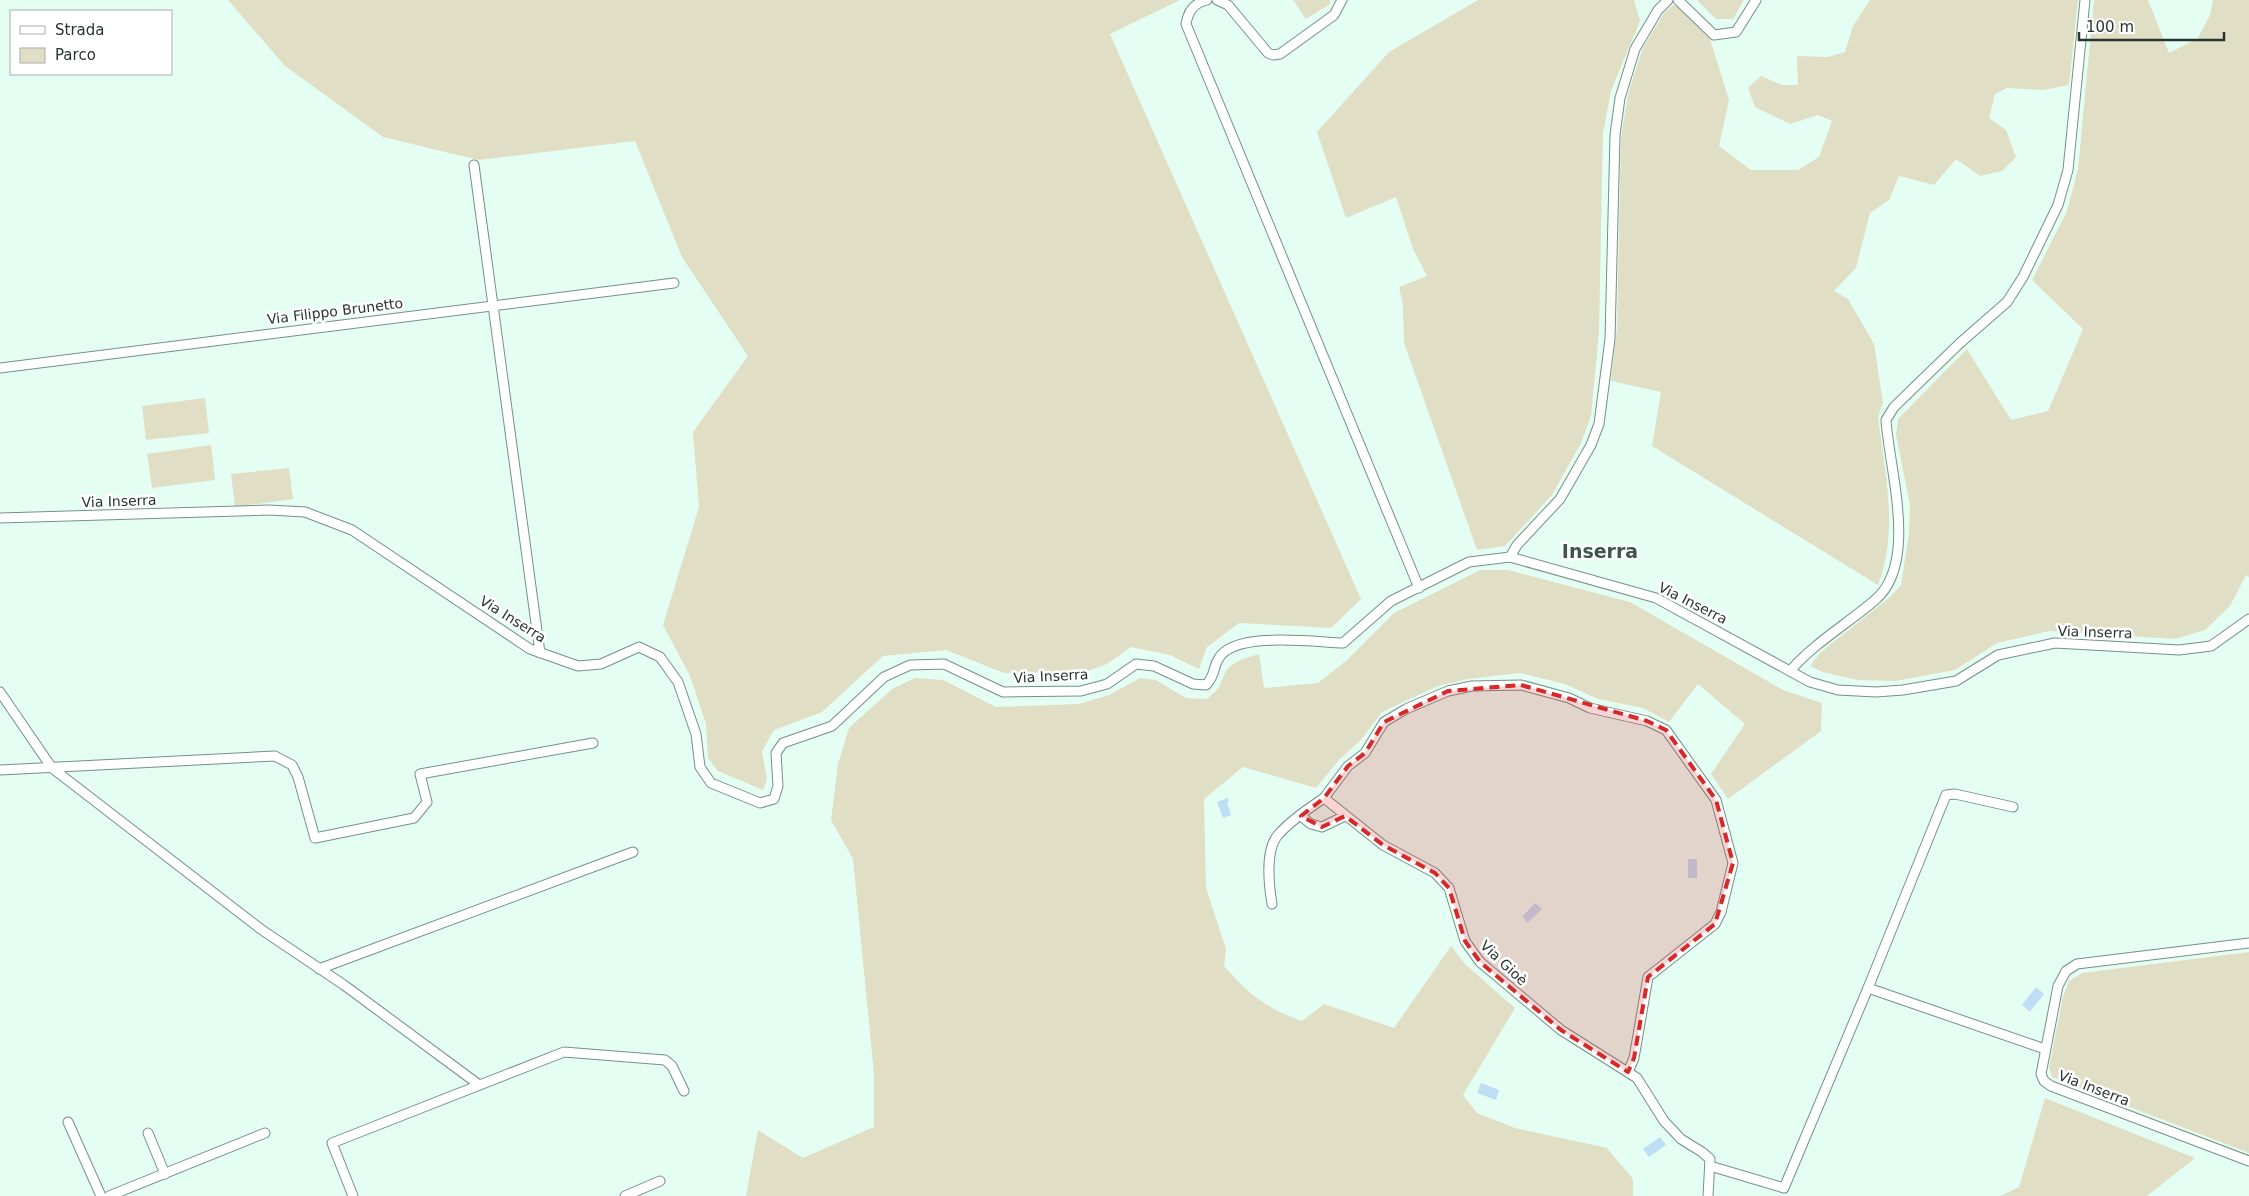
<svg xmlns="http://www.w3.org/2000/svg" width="2249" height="1196" viewBox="0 0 2249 1196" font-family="'DejaVu Sans',sans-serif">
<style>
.green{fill:#e0dec4}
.water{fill:#bedef3}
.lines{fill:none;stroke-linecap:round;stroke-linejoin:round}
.street-casing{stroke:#749186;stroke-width:11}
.street{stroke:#fff;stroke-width:9}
.marked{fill:#d62828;fill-opacity:0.2;stroke:#d62828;stroke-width:4;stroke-dasharray:10 6;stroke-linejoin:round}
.labels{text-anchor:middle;stroke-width:5;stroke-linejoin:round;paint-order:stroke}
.street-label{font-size:14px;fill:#28342f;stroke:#fff}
.district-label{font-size:19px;font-weight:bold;fill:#3c574d;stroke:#fff}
</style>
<rect width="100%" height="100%" fill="#e5fef4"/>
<g class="green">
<path d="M 228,0 L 1180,0 L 1110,34 L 1361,599 L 1331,628 L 1239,623 L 1207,647 L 1199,669 L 1170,655 L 1131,647 L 1107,664 L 1085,672 L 1004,673 L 946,650 L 883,656 L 822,712 L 774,730 L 762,751 L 767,779 L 763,790 L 718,771 L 708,758 L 706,724 L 690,676 L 663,625 L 699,507 L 693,432 L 748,356 L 682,257 L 635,141 L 479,160 L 383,137 L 285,66 Z"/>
<path d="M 1293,0 L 1330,0 L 1330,4 L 1306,19 Z"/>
<path d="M 1478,0 L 1634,0 L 1640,21 L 1611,91 L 1603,133 L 1599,332 L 1591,416 L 1581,443 L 1552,495 L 1505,546 L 1477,550 L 1404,343 L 1403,305 L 1399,287 L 1427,276 L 1413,249 L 1396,197 L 1346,218 L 1317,132 L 1389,52 Z"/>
<path d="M 1697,0 L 1744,0 L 1733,19 L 1716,19 Z"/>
<path d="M 1870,0 L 2078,0 L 2069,85 L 2044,90 L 2007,88 L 1995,94 L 1989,118 L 2006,130 L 2016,157 L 2002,171 L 1980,176 L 1956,159 L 1934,185 L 1899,176 L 1889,200 L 1870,213 L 1856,268 L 1834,291 L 1848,299 L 1874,344 L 1883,403 L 1878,417 C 1885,473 1899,531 1878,585 L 1652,446 L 1661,392 L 1611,381 L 1617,327 L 1621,138 L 1628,94 L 1643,48 L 1664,13 L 1673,5 L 1679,7 L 1710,39 L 1729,100 L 1719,146 L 1751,170 L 1798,170 L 1819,157 L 1832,121 L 1818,115 L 1790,124 L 1755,107 L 1748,88 L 1761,76 L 1782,85 L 1798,85 L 1797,56 L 1828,57 L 1845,52 L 1853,26 Z"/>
<path d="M 2094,0 L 2148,0 L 2169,53 L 2198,38 L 2210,15 L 2213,0 L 2249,0 L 2249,577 L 2246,575 L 2230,606 L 2205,630 L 2175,639 L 2049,631 L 1997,643 L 1955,670 L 1895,681 L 1857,680 L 1823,672 L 1810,666 L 1820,653 L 1891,596 L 1901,585 L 1909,533 L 1910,505 L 1896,435 L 1898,419 L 1967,349 L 2011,420 L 2048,411 L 2083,329 L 2032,280 L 2067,211 L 2078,169 Z"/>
<path d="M 205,398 L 209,433 L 146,440 L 142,406 Z"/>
<path d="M 211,445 L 215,480 L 152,488 L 147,454 Z"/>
<path d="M 289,468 L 293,499 L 235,507 L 231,474 Z"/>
<path d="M 1480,570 L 1508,570 L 1630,602 L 1783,690 L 1822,703 L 1821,731 L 1728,799 L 1711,774 L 1745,724 L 1698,684 L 1669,722 L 1643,708 L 1598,699 L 1565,684 L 1520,673 L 1468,679 L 1438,686 L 1382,712 L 1361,740 L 1339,760 L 1316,788 L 1243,767 L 1204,799 L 1206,888 L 1226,949 L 1224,966 C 1251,996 1264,1007 1302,1021 L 1324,1004 L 1394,1028 L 1451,946 L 1466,965 L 1515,1008 L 1463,1095 L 1477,1113 L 1515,1128 L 1607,1148 L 1633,1179 L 1633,1196 L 746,1196 L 758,1130 L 803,1158 L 874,1127 L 874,1074 L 853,859 L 831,820 L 838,764 L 849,728 L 892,689 L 915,678 L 943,680 L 996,707 L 1079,704 L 1109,695 L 1140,678 L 1156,680 L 1186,698 L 1207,699 C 1224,685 1218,685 1227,670 C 1233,661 1249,657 1259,654 L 1264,688 L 1318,683 L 1347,660 L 1394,613 Z"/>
<path d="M 2249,952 L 2249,1153 L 2052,1077 L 2049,1067 L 2063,997 L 2069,981 L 2082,973 Z"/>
<path d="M 2045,1098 L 2195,1158 L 2147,1196 L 2000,1196 L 2019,1187 Z"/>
</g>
<g class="water">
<path d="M 1228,798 L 1229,801 L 1227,802 L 1231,815 L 1223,818 L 1217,802 Z"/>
<rect x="1688" y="859" width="9" height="19"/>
<path d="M 1535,903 L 1542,909 L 1527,923 L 1523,916 Z"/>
<path d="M 2036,987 L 2044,994 L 2030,1012 L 2022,1005 Z"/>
<path d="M 1481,1083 L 1499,1090 L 1496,1100 L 1477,1093 Z"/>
<path d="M 1660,1137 L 1666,1145 L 1649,1157 L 1643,1149 Z"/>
</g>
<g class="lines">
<g class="street-casing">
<g id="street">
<path d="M 1207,0 C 1194,3 1188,11 1186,24 L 1419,588"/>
<path d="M 1217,0 L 1228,5 L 1268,53 L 1273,55 L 1280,54 L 1334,15 L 1342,0"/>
<path d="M 1678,0 L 1714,35 L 1736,32 L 1756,0"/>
<path d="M 474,165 L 540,653"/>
<path d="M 0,368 L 674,283"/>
<path d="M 0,518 L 269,510 L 305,512 L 352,530 L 530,649 L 578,666 L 601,664 L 639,647 L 660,657 L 678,682 L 696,734 L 700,767 L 711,783 L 760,803 L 774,799 L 778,786 L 776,753 L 783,743 L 832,726 L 884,677 L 910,665 L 944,664 L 1003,692 L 1081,691 L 1107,684 L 1136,664 L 1154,666 L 1193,684 L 1206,685 C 1217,673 1212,668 1219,658 C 1235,631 1314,642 1343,643 L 1391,601 L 1469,562 L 1510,557 L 1656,598 L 1810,682 L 1838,690 L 1876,692 L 1903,690 L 1956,681 L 1998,655 L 2055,643 L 2179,650 L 2211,646 L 2249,619"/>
<path d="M 1510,557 L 1517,545 L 1560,499 L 1591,445 L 1599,424 L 1610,339 L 1615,135 L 1620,98 L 1635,49 L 1658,10 L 1668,0"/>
<path d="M 1790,671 C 1814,643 1846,625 1875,600 C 1919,563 1889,469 1886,420 L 1894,407 L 1960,343 L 2007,302 L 2023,277 L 2058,205 L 2068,170 L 2085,0"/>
<path d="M 0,692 L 52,768 L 262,930 L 344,985 L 478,1084"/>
<path d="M 0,770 L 275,756 L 292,765 L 298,777 L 315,838 L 414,818 L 427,802 L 420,774 L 593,743"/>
<path d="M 1324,798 L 1348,766 L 1365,753 L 1384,722 L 1406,709 L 1448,691 L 1472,686 L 1521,685 L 1569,698 L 1590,708 L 1647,721 L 1666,730 L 1716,800 L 1733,863 L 1721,912 L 1715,924 L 1648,977 L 1634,1058 L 1628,1072"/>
<path d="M 1301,816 L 1311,824 L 1322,827 L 1345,816"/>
<path d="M 1272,904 C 1269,886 1265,850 1278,835 C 1290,821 1308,809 1324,798 L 1383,845 L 1435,873 L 1449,888 L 1465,941 L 1480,962 L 1561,1030 L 1637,1078 L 1664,1121 L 1681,1139 L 1702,1152 L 1710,1159 L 1708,1196"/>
<path d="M 2249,943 L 2077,964 L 2066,971 L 2058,986 L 2041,1074 L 2044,1081 L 2051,1086 L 2249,1161"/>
<path d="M 319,969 L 633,852"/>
<path d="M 1868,988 L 1946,795 L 1955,794 L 2013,807"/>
<path d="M 68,1122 L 101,1196"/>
<path d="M 148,1133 L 165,1174"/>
<path d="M 1710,1166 L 1784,1188 L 1868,988 L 2045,1049"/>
<path d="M 109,1196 L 265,1133"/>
<path d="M 353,1196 L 332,1143 L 564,1052 L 665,1060 L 672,1066 L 684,1091"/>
<path d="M 625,1196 L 660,1181"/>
</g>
</g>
<use href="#street" class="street"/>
</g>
<path class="marked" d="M 1521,685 L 1647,721 L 1666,730 L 1716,800 L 1733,863 L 1715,924 L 1648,977 L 1634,1058 L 1628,1072 L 1561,1030 L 1480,962 L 1465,941 L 1449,888 L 1435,873 L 1383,845 L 1345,816 L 1322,827 L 1301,816 L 1324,798 L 1348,766 L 1365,753 L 1384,722 L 1448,691 Z"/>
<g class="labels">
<g class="street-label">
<text transform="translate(335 311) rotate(-7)" y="5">Via Filippo Brunetto</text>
<text transform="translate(119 501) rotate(-2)" y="5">Via Inserra</text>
<text transform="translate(1693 603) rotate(27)" y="5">Via Inserra</text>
<text transform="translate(513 619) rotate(32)" y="5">Via Inserra</text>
<text transform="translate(2095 632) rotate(2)" y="5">Via Inserra</text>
<text transform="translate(1051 676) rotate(-3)" y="5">Via Inserra</text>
<text transform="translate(1504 963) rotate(43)" y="5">Via Gioè</text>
<text transform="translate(2094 1088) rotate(21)" y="5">Via Inserra</text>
</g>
<g class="district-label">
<text x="1600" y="558">Inserra</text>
</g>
</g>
<rect x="10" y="10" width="162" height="65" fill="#ffffff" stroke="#a9aeac"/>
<rect x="20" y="26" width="25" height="8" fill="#ffffff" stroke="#a9aeac"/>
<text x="55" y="35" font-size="15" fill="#28342f">Strada</text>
<rect x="20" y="48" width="25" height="15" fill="#e0dec4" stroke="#a9aeac"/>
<text x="55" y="60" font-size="15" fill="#28342f">Parco</text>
<path d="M2079 32v8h145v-8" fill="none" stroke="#28342f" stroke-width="2.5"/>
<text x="2086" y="32" font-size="15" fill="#28342f" stroke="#ffffff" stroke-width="4" paint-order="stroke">100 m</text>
</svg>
